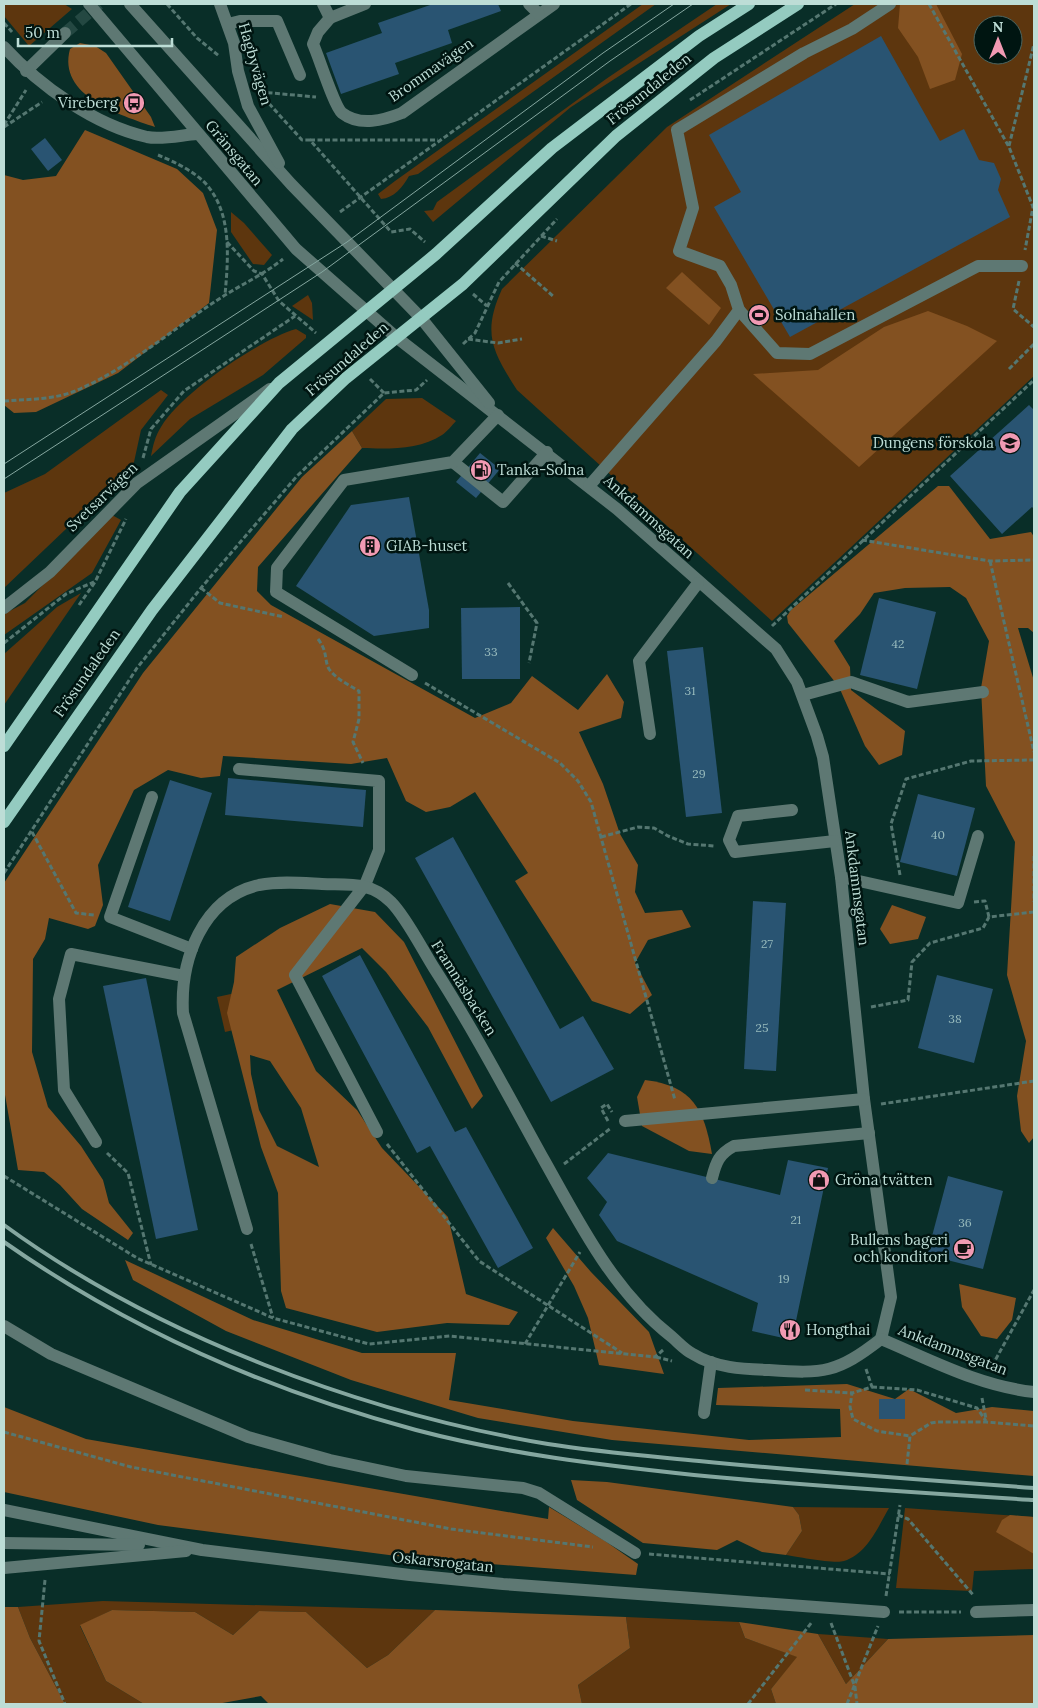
<svg xmlns="http://www.w3.org/2000/svg" width="1038" height="1708" viewBox="0 0 1038 1708" font-family="Lora,serif">
<style>
.green{fill:#5d360e;fill-rule:evenodd}
.forest{fill:#835121;fill-rule:evenodd}
.building{fill:#295472}
.lines{fill:none;stroke-linecap:round;stroke-linejoin:round}
.minor-tunnel{stroke:#244842;stroke-width:12;stroke-dasharray:12 6;stroke-linecap:butt}
.path{stroke:#557771;stroke-width:3;stroke-dasharray:5 2.5;stroke-linecap:butt}
.minor{stroke:#5e7873;stroke-width:12}
.major{stroke:#94cbc0;stroke-width:12}
.tram{stroke:#85a7a0;stroke-width:1}
.rail{stroke:#85a7a0;stroke-width:4}
.labels{text-anchor:middle;stroke-width:5;stroke-linejoin:round;paint-order:stroke}
.number-label{font-size:12px;fill:#98bbbd}
.street-label{font-size:15px;fill:#bdddd6;stroke:#001511}
.poi-label{font-size:15px;fill:#bdddd6;stroke:#001511;text-anchor:start}
</style>
<rect width="100%" height="100%" fill="#092e28"/>
<g class="green">
<path d="M 4,4 L 64,4 L 72,9 L 29,46 L 4,16 Z"/>
<path d="M 643,4 L 656,4 L 418,174 L 409,176 C 403,187 394,198 381,199 L 378,194 L 395,181 Z"/>
<path d="M 717,4 L 731,4 L 571,107 L 433,222 L 424,211 L 433,210 L 437,202 L 606,79 Z"/>
<path d="M 855,4 L 1034,4 L 1034,376 L 772,621 L 517,390 C 492,351 482,333 502,289 L 667,127 ZM 983,25 L 1013,25 L 1013,55 L 983,55 Z"/>
<path d="M 231,212 L 244,223 L 272,255 L 264,265 L 253,264 L 231,232 Z"/>
<path d="M 308,295 L 312,303 L 313,320 L 292,306 Z"/>
<path d="M 296,329 L 306,335 L 306,338 L 263,375 L 190,419 L 151,456 C 153,446 155,436 161,427 C 180,394 260,339 296,329 Z"/>
<path d="M 161,390 L 168,395 L 141,430 L 134,462 L 129,469 L 4,588 L 4,493 L 45,474 Z"/>
<path d="M 422,398 L 456,421 C 452,425 447,432 442,435 C 420,450 387,449 362,448 L 352,431 L 386,399 Z"/>
<path d="M 112,515 L 121,520 L 92,573 L 4,635 L 4,614 L 25,603 Z"/>
<path d="M 81,593 L 4,705 L 4,654 L 57,607 Z"/>
<path d="M 240,992 L 247,1027 L 225,1032 L 217,997 Z"/>
<path d="M 793,1507 L 889,1508 C 878,1527 867,1554 844,1561 C 835,1564 798,1557 786,1555 L 802,1531 L 799,1515 Z"/>
<path d="M 905,1508 L 1034,1517 L 1034,1569 L 974,1571 L 972,1591 L 896,1588 Z"/>
<path d="M 103,1601 L 435,1610 L 388,1655 L 367,1668 L 306,1612 L 259,1611 L 233,1635 L 195,1612 L 112,1610 L 80,1626 L 106,1681 L 144,1704 L 65,1704 L 30,1638 L 18,1607 Z"/>
<path d="M 626,1617 L 739,1622 L 745,1638 L 798,1657 L 771,1689 L 776,1704 L 582,1704 L 578,1685 L 630,1648 Z"/>
<path d="M 818,1634 L 888,1639 L 846,1684 Z"/>
</g>
<g class="forest">
<path d="M 900,4 L 936,4 L 962,54 L 955,80 L 930,89 L 918,57 L 898,28 Z"/>
<path d="M 80,43 L 95,46 L 106,53 L 151,117 L 155,127 C 120,115 57,96 70,49 Z"/>
<path d="M 85,130 L 177,169 L 203,193 L 217,230 L 209,303 L 118,373 L 36,412 L 14,413 L 4,405 L 4,175 L 23,180 L 56,176 Z"/>
<path d="M 682,272 L 721,308 L 709,325 L 666,288 Z"/>
<path d="M 928,311 L 967,326 L 997,341 L 859,467 L 753,374 L 818,370 L 884,327 Z"/>
<path d="M 352,431 L 362,448 L 258,567 L 257,591 L 271,605 L 475,718 L 511,703 L 532,676 L 578,710 L 607,674 L 624,702 L 621,718 L 579,732 L 603,784 L 620,834 L 638,865 L 635,892 L 645,913 L 682,910 L 691,927 L 648,940 L 635,963 L 652,995 L 630,1014 L 592,1001 L 515,881 L 528,873 L 475,792 L 450,807 L 426,812 L 406,801 L 387,758 L 351,764 L 223,756 L 220,776 L 201,778 L 168,770 L 134,790 L 98,865 L 103,905 L 95,926 L 88,929 L 49,918 L 45,939 L 33,959 L 32,1052 L 48,1107 L 81,1146 L 103,1180 L 109,1203 L 133,1233 L 128,1240 L 82,1209 L 60,1185 L 44,1172 L 18,1170 L 4,1089 L 4,883 L 143,673 L 302,477 Z"/>
<path d="M 938,486 L 949,486 L 990,539 L 1031,532 L 1034,537 L 1034,633 L 1028,628 L 1018,628 L 1034,681 L 1034,1137 L 1029,1143 L 1021,1131 L 1017,1096 L 1026,1041 L 1007,975 L 1015,842 L 986,786 L 981,688 L 989,641 L 966,598 L 950,587 L 905,588 L 874,593 L 860,614 L 834,641 L 850,667 L 851,690 L 905,731 L 902,755 L 879,765 L 865,746 L 839,687 L 788,623 L 787,616 L 791,610 Z"/>
<path d="M 330,904 L 375,912 L 404,942 L 483,1096 L 472,1109 L 428,1027 L 386,972 L 362,948 L 277,990 L 316,1071 L 357,1110 L 382,1148 L 448,1217 L 466,1294 L 518,1312 L 509,1325 L 447,1323 L 377,1332 L 286,1308 L 281,1291 L 278,1193 L 261,1147 L 227,1013 L 234,982 L 236,957 L 280,928 ZM 250,1055 L 270,1061 L 301,1108 L 319,1167 L 277,1146 L 259,1110 L 251,1074 Z"/>
<path d="M 892,905 L 926,917 L 918,939 L 890,944 L 880,929 Z"/>
<path d="M 645,1080 C 693,1086 704,1109 712,1154 L 689,1151 L 642,1126 L 637,1097 Z"/>
<path d="M 553,1228 L 591,1272 L 649,1332 L 664,1374 L 599,1365 L 588,1318 L 574,1286 L 546,1238 Z"/>
<path d="M 125,1260 L 253,1320 L 362,1353 L 456,1353 L 449,1400 L 573,1421 L 749,1440 L 841,1437 L 840,1409 L 716,1405 L 718,1388 L 847,1384 L 895,1399 L 909,1389 L 956,1413 L 992,1407 L 1034,1411 L 1034,1476 L 612,1440 L 478,1418 L 351,1380 L 226,1331 L 133,1280 Z"/>
<path d="M 959,1284 L 1016,1298 L 1012,1320 L 997,1339 L 981,1336 L 962,1307 Z"/>
<path d="M 4,1407 L 86,1439 L 548,1519 L 549,1507 L 605,1541 L 638,1564 L 636,1575 L 412,1558 L 158,1525 L 4,1492 Z"/>
<path d="M 571,1480 L 607,1482 L 793,1507 L 799,1515 L 802,1531 L 786,1555 L 762,1552 L 737,1540 L 717,1550 L 643,1543 L 577,1500 Z"/>
<path d="M 1010,1515 L 1034,1517 L 1034,1554 L 996,1532 L 1002,1520 Z"/>
<path d="M 4,1607 L 18,1607 L 30,1638 L 65,1704 L 4,1704 Z"/>
<path d="M 112,1610 L 195,1612 L 233,1635 L 259,1611 L 306,1612 L 367,1668 L 388,1655 L 435,1610 L 626,1617 L 630,1648 L 578,1685 L 582,1704 L 269,1704 L 261,1696 L 217,1704 L 144,1704 L 106,1681 L 80,1625 Z"/>
<path d="M 739,1622 L 818,1634 L 846,1684 L 888,1639 L 1034,1635 L 1034,1704 L 776,1704 L 771,1689 L 797,1657 L 745,1638 Z"/>
</g>
<g class="building">
<path d="M 433,4 L 498,4 L 501,11 L 448,30 L 452,43 L 395,63 L 399,74 L 341,94 L 326,53 L 382,33 L 378,23 Z"/>
<path d="M 881,36 L 940,141 L 964,129 L 979,160 L 994,163 L 1001,179 L 998,190 L 1010,217 L 790,337 L 714,207 L 741,192 L 709,135 Z"/>
<path d="M 45,138 L 62,160 L 48,171 L 31,149 Z"/>
<path d="M 1029,405 L 1034,410 L 1034,509 L 1032,507 L 1002,534 L 950,476 Z"/>
<path d="M 480,453 L 500,469 L 476,498 L 456,482 Z"/>
<path d="M 409,497 L 429,610 L 429,628 L 374,636 L 296,586 L 351,505 Z"/>
<path d="M 879,598 L 936,612 L 917,689 L 860,675 Z"/>
<path d="M 520,607 L 520,679 L 462,679 L 461,608 Z"/>
<path d="M 703,647 L 722,813 L 686,817 L 667,651 Z"/>
<path d="M 228,778 L 366,790 L 363,827 L 225,815 Z"/>
<path d="M 170,780 L 212,793 L 170,921 L 128,907 Z"/>
<path d="M 918,794 L 975,808 L 957,876 L 900,862 Z"/>
<path d="M 453,837 L 560,1029 L 583,1016 L 614,1069 L 551,1102 L 415,858 Z"/>
<path d="M 753,901 L 786,903 L 776,1071 L 744,1069 Z"/>
<path d="M 360,955 L 455,1132 L 466,1127 L 533,1248 L 498,1268 L 430,1146 L 417,1153 L 322,976 Z"/>
<path d="M 937,975 L 993,989 L 974,1063 L 918,1048 Z"/>
<path d="M 146,978 L 198,1230 L 156,1239 L 103,986 Z"/>
<path d="M 608,1153 L 780,1195 L 788,1160 L 828,1168 L 792,1340 L 752,1331 L 758,1303 L 617,1241 L 599,1215 L 607,1202 L 587,1178 Z"/>
<path d="M 948,1176 L 1003,1191 L 983,1269 L 927,1255 Z"/>
<rect x="879" y="1399" width="26" height="20"/>
</g>
<g class="lines">
<path class="minor-tunnel" d="M 65,33 L 99,4"/>
<g class="path">
<path d="M 167,4 L 197,38 L 219,56"/>
<path d="M 929,4 L 1009,147 L 1033,207 L 1025,250"/>
<path d="M 4,23 L 12,32"/>
<path d="M 260,92 L 316,97"/>
<path d="M 264,98 L 302,140 L 310,140 L 391,232 L 410,229 L 425,242"/>
<path d="M 690,100 L 836,4"/>
<path d="M 4,125 L 26,90"/>
<path d="M 4,127 L 42,102"/>
<path d="M 310,140 L 438,140"/>
<path d="M 1009,146 L 1034,44"/>
<path d="M 158,155 C 175,162 200,174 210,189 C 232,218 228,261 225,295"/>
<path d="M 340,212 L 631,4"/>
<path d="M 541,236 L 557,241"/>
<path d="M 227,242 L 254,271 L 262,274 L 279,301 L 316,333"/>
<path d="M 515,263 L 553,296"/>
<path d="M 1019,281 L 1013,309 L 1034,327"/>
<path d="M 473,294 L 487,306"/>
<path d="M 468,339 L 498,343 L 522,339"/>
<path d="M 463,344 L 475,333 L 499,282 L 557,219"/>
<path d="M 1009,369 L 1034,344"/>
<path d="M 370,379 L 384,393"/>
<path d="M 4,401 C 30,399 58,400 82,388 C 131,366 174,328 219,299 C 240,285 263,275 283,259"/>
<path d="M 143,458 L 151,429 L 184,391 L 295,316"/>
<path d="M 862,540 L 990,561 L 1034,560"/>
<path d="M 990,561 L 1034,752"/>
<path d="M 508,583 L 537,623 L 529,663"/>
<path d="M 201,588 L 220,603 L 284,617"/>
<path d="M 79,605 L 95,582 L 126,519"/>
<path d="M 772,626 L 1034,380"/>
<path d="M 318,639 C 328,652 324,660 329,669 C 336,679 349,685 359,691 L 359,719 L 353,742 L 363,763"/>
<path d="M 4,643 L 66,594 L 94,582"/>
<path d="M 425,683 L 560,763 L 578,781 L 591,802 L 675,1100"/>
<path d="M 32,832 L 76,913 L 94,915"/>
<path d="M 601,837 L 638,827 L 654,828 L 668,836 L 688,844 L 715,846"/>
<path d="M 1034,856 L 1034,902"/>
<path d="M 4,873 L 137,668 L 201,588 L 297,476 L 384,393 L 416,390 L 427,380"/>
<path d="M 900,875 L 891,824 L 906,779 L 971,761 L 1034,760"/>
<path d="M 974,902 L 985,901 L 989,917"/>
<path d="M 871,1007 L 908,1000 L 912,962 L 930,943 L 983,928 L 989,917 L 1034,912"/>
<path d="M 881,1104 L 1034,1081"/>
<path d="M 608,1121 L 601,1108 L 607,1104 L 612,1112"/>
<path d="M 387,1144 L 479,1261 L 622,1353"/>
<path d="M 107,1153 L 128,1173 L 151,1265"/>
<path d="M 564,1164 L 611,1128"/>
<path d="M 4,1176 L 137,1258 L 273,1318 L 369,1344 L 450,1336 L 655,1357 L 663,1350"/>
<path d="M 251,1244 L 273,1318"/>
<path d="M 525,1344 L 580,1252"/>
<path d="M 656,1357 L 672,1361"/>
<path d="M 992,1366 L 1034,1290"/>
<path d="M 866,1369 L 872,1387 L 852,1393 L 850,1407 L 853,1419 L 877,1431 L 910,1436"/>
<path d="M 872,1387 L 917,1390 L 977,1408 L 986,1421"/>
<path d="M 805,1390 L 852,1393"/>
<path d="M 982,1398 L 986,1419"/>
<path d="M 4,1432 L 131,1467 L 451,1529 L 593,1547"/>
<path d="M 907,1464 L 910,1436 L 931,1423 L 938,1422 L 986,1422 L 1034,1426"/>
<path d="M 898,1515 L 908,1519 L 974,1596"/>
<path d="M 649,1554 L 890,1574"/>
<path d="M 45,1580 L 39,1641 L 65,1704"/>
<path d="M 886,1596 L 900,1505"/>
<path d="M 899,1612 L 961,1612"/>
<path d="M 831,1623 L 855,1687 L 857,1704"/>
<path d="M 748,1704 L 812,1622"/>
<path d="M 847,1704 L 878,1626"/>
</g>
<g class="minor">
<path d="M 89,4 L 296,249 L 396,337 L 617,509 L 776,649 L 797,682 L 817,736 L 823,757 L 841,877 L 864,1099 L 891,1297 L 881,1339"/>
<path d="M 130,4 L 291,184 L 421,318 L 489,403"/>
<path d="M 220,4 L 234,43 L 238,71 L 248,106 L 279,163"/>
<path d="M 323,4 L 330,18 L 318,32 L 313,44 C 319,57 334,106 342,113 C 360,127 384,120 402,113 L 554,4"/>
<path d="M 529,4 L 539,14"/>
<path d="M 330,18 L 365,4"/>
<path d="M 228,24 L 240,21 L 277,21 L 300,75"/>
<path d="M 4,47 C 40,86 94,125 147,137 C 162,140 182,135 197,134"/>
<path d="M 26,71 L 65,33"/>
<path d="M 739,310 L 777,353 L 810,354 L 978,266 L 1022,266"/>
<path d="M 453,462 L 503,502 L 547,452"/>
<path d="M 589,486 L 716,341 L 739,310 L 731,285 L 720,266 L 679,251 L 693,208 L 677,130 L 804,53 L 852,29 L 890,4"/>
<path d="M 4,608 L 50,572 L 137,483 L 270,389"/>
<path d="M 412,675 L 276,592 L 277,568 L 344,480 L 453,462 L 498,415"/>
<path d="M 803,695 L 851,682 L 908,702 L 983,692"/>
<path d="M 650,734 L 639,661 L 698,583"/>
<path d="M 239,769 L 379,781 L 379,850 L 365,885 L 295,975 L 377,1132"/>
<path d="M 152,797 L 110,917 L 192,949"/>
<path d="M 792,810 L 738,816 L 729,840 L 735,852 L 835,841"/>
<path d="M 841,877 L 958,903 L 978,836"/>
<path d="M 625,1121 L 864,1099"/>
<path d="M 96,1142 L 64,1090 L 59,999 L 71,954 L 184,976"/>
<path d="M 712,1178 C 716,1162 719,1154 734,1146 L 869,1133"/>
<path d="M 247,1229 L 183,1013 C 180,960 202,898 259,885 C 280,881 302,883 322,884 C 349,885 370,881 391,902 C 406,917 422,949 434,968 C 474,1030 508,1095 544,1160 C 580,1224 613,1291 672,1337 C 679,1343 685,1350 693,1354 C 715,1368 744,1369 769,1370 C 824,1374 837,1373 881,1339"/>
<path d="M 4,1326 L 51,1354 L 248,1437 L 330,1460 L 406,1476 L 523,1488 L 539,1493 L 635,1553"/>
<path d="M 881,1339 C 931,1360 979,1386 1034,1392"/>
<path d="M 704,1413 L 711,1362"/>
<path d="M 4,1510 L 202,1550 L 410,1575 L 503,1584 L 884,1612"/>
<path d="M 4,1543 L 139,1545"/>
<path d="M 4,1568 L 186,1551"/>
<path d="M 976,1612 L 1034,1610"/>
</g>
<g class="major">
<path d="M 4,746 L 180,492 L 279,383 L 436,254 L 552,148 L 699,36 L 749,4"/>
<path d="M 4,822 L 152,610 L 292,429 L 346,378 L 463,284 L 616,136 L 714,58 L 798,4"/>
</g>
<g class="tram">
<path d="M 4,464 L 347,242 L 603,53 L 674,4"/>
<path d="M 4,479 L 322,272 L 610,61 L 693,4"/>
</g>
<g class="rail">
<path d="M 4,1225 C 156,1336 363,1413 548,1444 C 598,1452 649,1456 699,1461 C 811,1472 922,1480 1034,1488"/>
<path d="M 4,1242 C 128,1329 270,1391 416,1430 C 507,1454 601,1465 694,1475 C 807,1486 921,1493 1034,1500"/>
</g>
</g>
<defs>
<g id="bus-disc" transform="scale(1.125)"><circle r="9.5" fill="#f19ab3" stroke="#001511"/><path d="M-5-6H5V4H4V6H2V4H-2V6H-4V4H-5ZM-3.5-4V0h7V-4ZM-3.5 1.2v1.5H-2V1.2ZM2 1.2v1.5H3.5V1.2Z" fill="#111"/></g>
<g id="stadium-disc" transform="scale(1.125)"><circle r="9.5" fill="#f19ab3" stroke="#001511"/><path d="M0-5a6.5 5 0 1 0 0 10a6.5 5 0 1 0 0-10ZM-3.5-1.8h7v3.6h-7Z" fill="#111"/></g>
<g id="school-disc" transform="scale(1.125)"><circle r="9.5" fill="#f19ab3" stroke="#001511"/><path d="M0-5L7-2L0 1L-7-2ZM-4 1L0 2.5L4 1V4Q0 6-4 4Z" fill="#111"/></g>
<g id="fuel-disc" transform="scale(1.125)"><circle r="9.5" fill="#f19ab3" stroke="#001511"/><path d="M-5.5-6h7V0h2V4h1.3V-2.5L3-4.5l.8-.8L6-3V5H2.5V1h-1V6h-7ZM-4.2-4.7v3.2H.2V-4.7Z" fill="#111"/></g>
<g id="building-disc" transform="scale(1.125)"><circle r="9.5" fill="#f19ab3" stroke="#001511"/><path d="M-4-6H4V6H1V3H-1V6H-4ZM-2.5-4.3h1.7v1.8h-1.7ZM.8-4.3h1.7v1.8H.8ZM-2.5-1h1.7V.8h-1.7ZM.8-1h1.7V.8H.8Z" fill="#111"/></g>
<g id="shop-disc" transform="scale(1.125)"><circle r="9.5" fill="#f19ab3" stroke="#001511"/><path d="M-5-2.5h2.3a2.7 3.5 0 0 1 5.4 0H5L5.5 6h-11ZM-1.5-2.5h3a1.5 2.3 0 0 0-3 0Z" fill="#111"/></g>
<g id="cafe-disc" transform="scale(1.125)"><circle r="9.5" fill="#f19ab3" stroke="#001511"/><path d="M-5.5-4.5H6V0H3Q3 3.5 0 3.5H-2.5Q-5.5 3.5-5.5 0ZM3-3.2v2h1.7v-2ZM-6 4.5H4V6H-6Z" fill="#111"/></g>
<g id="restaurant-disc" transform="scale(1.125)"><circle r="9.5" fill="#f19ab3" stroke="#001511"/><path d="M-5-6h1v4h1v-4h1v4h1v-4h1v5L-1.5 .5V6h-2V.5L-5-1ZM5-6V6H3V1.5H1.5Q1.5-4 5-6Z" fill="#111"/></g>
</defs>
<g fill-rule="evenodd">
<use href="#bus-disc" x="134" y="103"/>
<use href="#stadium-disc" x="759" y="315"/>
<use href="#school-disc" x="1010" y="443"/>
<use href="#fuel-disc" x="481" y="470"/>
<use href="#building-disc" x="370" y="546"/>
<use href="#shop-disc" x="819" y="1180"/>
<use href="#cafe-disc" x="964" y="1249"/>
<use href="#restaurant-disc" x="790" y="1330"/>
</g>
<g class="labels">
<g class="number-label">
<text x="898" y="648">42</text>
<text x="491" y="656">33</text>
<text x="690" y="695">31</text>
<text x="699" y="778">29</text>
<text x="938" y="839">40</text>
<text x="767" y="948">27</text>
<text x="955" y="1023">38</text>
<text x="762" y="1032">25</text>
<text x="796" y="1224">21</text>
<text x="965" y="1227">36</text>
<text x="784" y="1283">19</text>
</g>
<g class="street-label">
<text transform="translate(255 64) rotate(74)" y="5">Hagbyvägen</text>
<text transform="translate(431 70) rotate(-35)" y="5">Brommavägen</text>
<text transform="translate(649 89) rotate(-39)" y="5">Frösundaleden</text>
<text transform="translate(234 153) rotate(50)" y="5">Gränsgatan</text>
<text transform="translate(347 359) rotate(-41)" y="5">Frösundaleden</text>
<text transform="translate(102 497) rotate(-44)" y="5">Svetsarvägen</text>
<text transform="translate(649 517) rotate(42)" y="5">Ankdammsgatan</text>
<text transform="translate(87 673) rotate(-55)" y="5">Frösundaleden</text>
<text transform="translate(857 888) rotate(83)" y="5">Ankdammsgatan</text>
<text transform="translate(464 988) rotate(58)" y="5">Framnäsbacken</text>
<text transform="translate(953 1350) rotate(21)" y="5">Ankdammsgatan</text>
<text transform="translate(443 1562) rotate(6)" y="5">Oskarsrogatan</text>
</g>
<g class="poi-label">
<text x="118" y="108" text-anchor="end">Vireberg</text>
<text x="775" y="320">Solnahallen</text>
<text x="994" y="448" text-anchor="end">Dungens förskola</text>
<text x="497" y="475">Tanka-Solna</text>
<text x="386" y="551">GIAB-huset</text>
<text x="835" y="1185">Gröna tvätten</text>
<text x="948" y="1245" text-anchor="end">Bullens bageri<tspan x="948" dy="17">och konditori</tspan></text>
<text x="806" y="1335">Hongthai</text>
</g>
</g>
<rect width="1038" height="1708" fill="none" stroke="#bdddd6" stroke-width="10"/>
<g transform="translate(998 40)"><circle r="24" fill="#001511" stroke="#4c6560"/>
<path d="M0-4L9 19L0 12L-9 19Z" fill="#f19ab3"/>
<text y="-8" font-size="14" font-weight="bold" text-anchor="middle" fill="#bdddd6">N</text>
</g>
<path d="M18 38v8h154v-8" fill="none" stroke="#bdddd6" stroke-width="2.5"/>
<text x="25" y="38" font-size="15" fill="#bdddd6" stroke="#001511" stroke-width="4" paint-order="stroke">50 m</text>
</svg>
